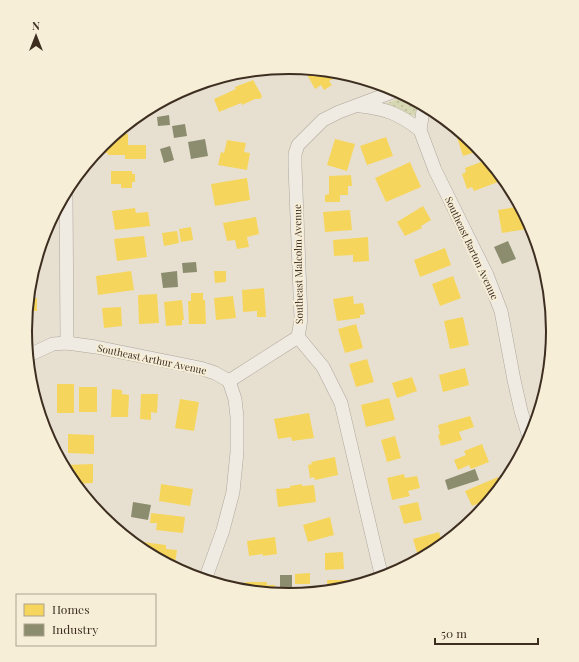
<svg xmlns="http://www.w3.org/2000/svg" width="579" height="662" viewBox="0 0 579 662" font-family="'Playfair Display',serif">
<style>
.park{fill:url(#park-dots)}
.homes{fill:#f6d55c}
.industry{fill:#8c8c6e}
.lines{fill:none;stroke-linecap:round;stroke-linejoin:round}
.street-casing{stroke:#ada599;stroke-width:14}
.street{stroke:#efebe3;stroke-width:13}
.labels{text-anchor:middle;stroke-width:4;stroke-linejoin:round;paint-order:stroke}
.street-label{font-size:10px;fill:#3d2e20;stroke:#f7eed8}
.rim{fill:none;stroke:#3d2e20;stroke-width:2}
</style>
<defs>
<pattern id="park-dots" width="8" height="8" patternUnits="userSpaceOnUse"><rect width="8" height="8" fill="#d6d7b3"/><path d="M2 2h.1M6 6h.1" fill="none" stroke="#b9b99a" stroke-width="1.8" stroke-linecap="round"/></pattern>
</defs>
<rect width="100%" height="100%" fill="#e7e0d1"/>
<path class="park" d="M 407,95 L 418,101 L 415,116 L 383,105 Z"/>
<g class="homes">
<path d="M 307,68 L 333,71 L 336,77 L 329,81 L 332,85 L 324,90 L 321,85 L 315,89 L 304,69 Z"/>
<path d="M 253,80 L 261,94 L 262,97 L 260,99 L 255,99 L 242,105 L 241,103 L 219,112 L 214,99 L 236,89 L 235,87 Z"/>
<path d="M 459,130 L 477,144 L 482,150 L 463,156 L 455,131 Z"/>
<path d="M 115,134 L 128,134 L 128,145 L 146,145 L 146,159 L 125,159 L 125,155 L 108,155 L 108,153 L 104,153 L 104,143 Z"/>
<path d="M 386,137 L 393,156 L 367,165 L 360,146 Z"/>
<path d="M 335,139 L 355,144 L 347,171 L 327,165 Z"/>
<path d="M 227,140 L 246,143 L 244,152 L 250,153 L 247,170 L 218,165 L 221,152 L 224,153 Z"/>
<path d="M 489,159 L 506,179 L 474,191 L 472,187 L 467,189 L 462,174 L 466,172 L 465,168 Z"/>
<path d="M 410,162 L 421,187 L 386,202 L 375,178 Z"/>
<path d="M 111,171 L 132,171 L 132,174 L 135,174 L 135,182 L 132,182 L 132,188 L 121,188 L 121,184 L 111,184 Z"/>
<path d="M 351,175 L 352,186 L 348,186 L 348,195 L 340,195 L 340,202 L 325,202 L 325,195 L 329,194 L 329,176 Z"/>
<path d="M 247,178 L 250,200 L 215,206 L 211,184 Z"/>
<path d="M 423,206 L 431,220 L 421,226 L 422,228 L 405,236 L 397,222 Z"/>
<path d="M 521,206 L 533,228 L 502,233 L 498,210 Z"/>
<path d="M 135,208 L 136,213 L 148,212 L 150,226 L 115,230 L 112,211 Z"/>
<path d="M 350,210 L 352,230 L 325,232 L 323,212 Z"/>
<path d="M 256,217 L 259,234 L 247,237 L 249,247 L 237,249 L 235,240 L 227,241 L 223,223 Z"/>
<path d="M 191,227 L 193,240 L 181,242 L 179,229 Z"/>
<path d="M 177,231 L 179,243 L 164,246 L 162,233 Z"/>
<path d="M 144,236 L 147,257 L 117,261 L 114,239 Z"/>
<path d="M 368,237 L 369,261 L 353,262 L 353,255 L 334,256 L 333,240 Z"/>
<path d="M 445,248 L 451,265 L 420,277 L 414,260 Z"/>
<path d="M 540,250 L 547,272 L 546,272 L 536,252 Z"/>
<path d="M 131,271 L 134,290 L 98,295 L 96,276 Z"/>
<path d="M 214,271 L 226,271 L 226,282 L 215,283 Z"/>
<path d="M 32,273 L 36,273 L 36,292 L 29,292 Z"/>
<path d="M 453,276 L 461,298 L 440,306 L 432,284 Z"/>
<path d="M 264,288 L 266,317 L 257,317 L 257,311 L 243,312 L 242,290 Z"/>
<path d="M 191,293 L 203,293 L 203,300 L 205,300 L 206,324 L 189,324 L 188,301 L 191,301 Z"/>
<path d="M 157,294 L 159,323 L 139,324 L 138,295 Z"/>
<path d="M 233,296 L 236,318 L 216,320 L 214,298 Z"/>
<path d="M 353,296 L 354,304 L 363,303 L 365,314 L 360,315 L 360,318 L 337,321 L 333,299 Z"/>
<path d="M 28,298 L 37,298 L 37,311 L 32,311 L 32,313 L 27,313 Z"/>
<path d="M 182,300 L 184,320 L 182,320 L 182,325 L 166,326 L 164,302 Z"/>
<path d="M 121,307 L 122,326 L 104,328 L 102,308 Z"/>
<path d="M 463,317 L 469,345 L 450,349 L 444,321 Z"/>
<path d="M 356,324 L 363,348 L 345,353 L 338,329 Z"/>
<path d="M 367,359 L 374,382 L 356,387 L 349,364 Z"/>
<path d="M 465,368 L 469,385 L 443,392 L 439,375 Z"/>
<path d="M 412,377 L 417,391 L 397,398 L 392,383 Z"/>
<rect x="57" y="384" width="17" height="29"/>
<rect x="79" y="387" width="18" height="25"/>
<path d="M 112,389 L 122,390 L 122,394 L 129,395 L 128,417 L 111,417 Z"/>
<path d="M 141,394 L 158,394 L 157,413 L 151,412 L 151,420 L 140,419 Z"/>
<path d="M 389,398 L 395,420 L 366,427 L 361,405 Z"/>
<path d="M 180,399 L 199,402 L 194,431 L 175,428 Z"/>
<path d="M 309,413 L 314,438 L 292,441 L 291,437 L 278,439 L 274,419 Z"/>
<path d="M 470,416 L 474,427 L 459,432 L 462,440 L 441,446 L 438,435 L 440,434 L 438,425 Z"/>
<path d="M 68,434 L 94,435 L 94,454 L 68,453 Z"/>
<path d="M 395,436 L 401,458 L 387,462 L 381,440 Z"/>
<path d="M 482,444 L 489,462 L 471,469 L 469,465 L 458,470 L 454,460 L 466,455 L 464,451 Z"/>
<path d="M 335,457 L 338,475 L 315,480 L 314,477 L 310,478 L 308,465 L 312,464 L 311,462 Z"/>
<path d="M 93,464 L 93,483 L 74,484 L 65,470 L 65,465 Z"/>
<path d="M 404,474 L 405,478 L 417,476 L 420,488 L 408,491 L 410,496 L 392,500 L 387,478 Z"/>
<path d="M 498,477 L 502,487 L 494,497 L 472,506 L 465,491 Z"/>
<path d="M 161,484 L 193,489 L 190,506 L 159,501 Z"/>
<path d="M 302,484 L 302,486 L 314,485 L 316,502 L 278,507 L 276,489 L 290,488 L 290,486 Z"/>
<path d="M 418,502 L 422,520 L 404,524 L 399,506 Z"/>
<path d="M 151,513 L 185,517 L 183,533 L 156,530 L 157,523 L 150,523 Z"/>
<path d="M 330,517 L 334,535 L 308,542 L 303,525 Z"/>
<path d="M 439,532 L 443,546 L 436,551 L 418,556 L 413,539 Z"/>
<path d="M 275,537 L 277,554 L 263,556 L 263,554 L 249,556 L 247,541 Z"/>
<path d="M 135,541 L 166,545 L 166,549 L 177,550 L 175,563 L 162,561 L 142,551 L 134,544 Z"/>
<path d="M 343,552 L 344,569 L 325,570 L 325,553 Z"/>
<path d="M 310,573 L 310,584 L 295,584 L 295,574 Z"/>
<path d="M 327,580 L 352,580 L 352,587 L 341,590 L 328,592 Z"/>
<path d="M 248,582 L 267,582 L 267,585 L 275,585 L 275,594 L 243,591 L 243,583 Z"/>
</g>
<g class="industry">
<path d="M 169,115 L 170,125 L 158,126 L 157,117 Z"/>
<path d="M 185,124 L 187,136 L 174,138 L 172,126 Z"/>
<path d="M 205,139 L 208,156 L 191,159 L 188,142 Z"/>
<path d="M 170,146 L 174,160 L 164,163 L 160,149 Z"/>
<path d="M 508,241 L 516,259 L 502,264 L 494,247 Z"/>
<path d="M 196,262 L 197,272 L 183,273 L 182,263 Z"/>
<path d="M 177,271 L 178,287 L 163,288 L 161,273 Z"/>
<path d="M 475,469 L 479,480 L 448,490 L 445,480 Z"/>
<path d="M 133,502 L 151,505 L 148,520 L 131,517 Z"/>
<rect x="280" y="575" width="12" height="18"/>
</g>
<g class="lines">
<g class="street-casing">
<g id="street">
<path d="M 424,105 L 420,130 L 435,170 L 487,275 L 501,311 L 514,380 L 521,411 L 530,440"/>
<path d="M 361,106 C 387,109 399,114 420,130"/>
<path d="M 66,191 L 67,343"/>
<path d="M 27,356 L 53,344 L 67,343 L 96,347 L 200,368 L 215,373 L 229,381 L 235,399 L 237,417 L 237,452 L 233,492 L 223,530 L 205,580"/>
<path d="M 229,381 L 298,337"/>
<path d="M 382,578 L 341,403 L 323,367 L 298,337 L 301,319 L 295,166 L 295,154 L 298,145 L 323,120 L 339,112 L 398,90"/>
</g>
</g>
<use href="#street" class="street"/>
</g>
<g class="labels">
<g class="street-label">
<text transform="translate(472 248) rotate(65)" y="4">Southeast Barton Avenue</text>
<text transform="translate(298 264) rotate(-91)" y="4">Southeast Malcolm Avenue</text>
<text transform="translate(152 359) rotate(12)" y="4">Southeast Arthur Avenue</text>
</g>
</g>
<path d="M0 0H579V662H0ZM32 331a257 257 0 1 1 514 0a257 257 0 1 1-514 0Z" fill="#f7eed8" fill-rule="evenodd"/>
<path class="rim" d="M32 331a257 257 0 1 1 514 0a257 257 0 1 1-514 0Z"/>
<rect x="16" y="594" width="140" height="52" fill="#f7eed8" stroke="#ada18e"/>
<rect x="24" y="604" width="20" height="12" fill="#f6d55c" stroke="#ada18e"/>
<text x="52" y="614" font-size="12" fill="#3d2e20">Homes</text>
<rect x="24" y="624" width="20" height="12" fill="#8c8c6e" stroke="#ada18e"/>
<text x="52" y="634" font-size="12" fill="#3d2e20">Industry</text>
<g transform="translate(36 36)" stroke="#f7eed8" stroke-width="3" paint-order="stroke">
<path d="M0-3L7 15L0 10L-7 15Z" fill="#3d2e20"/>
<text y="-6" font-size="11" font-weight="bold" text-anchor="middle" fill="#3d2e20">N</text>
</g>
<path d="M435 638v6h103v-6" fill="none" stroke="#3d2e20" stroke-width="2"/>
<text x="441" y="638" font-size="12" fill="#3d2e20" stroke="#f7eed8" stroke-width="3" paint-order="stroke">50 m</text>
</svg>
